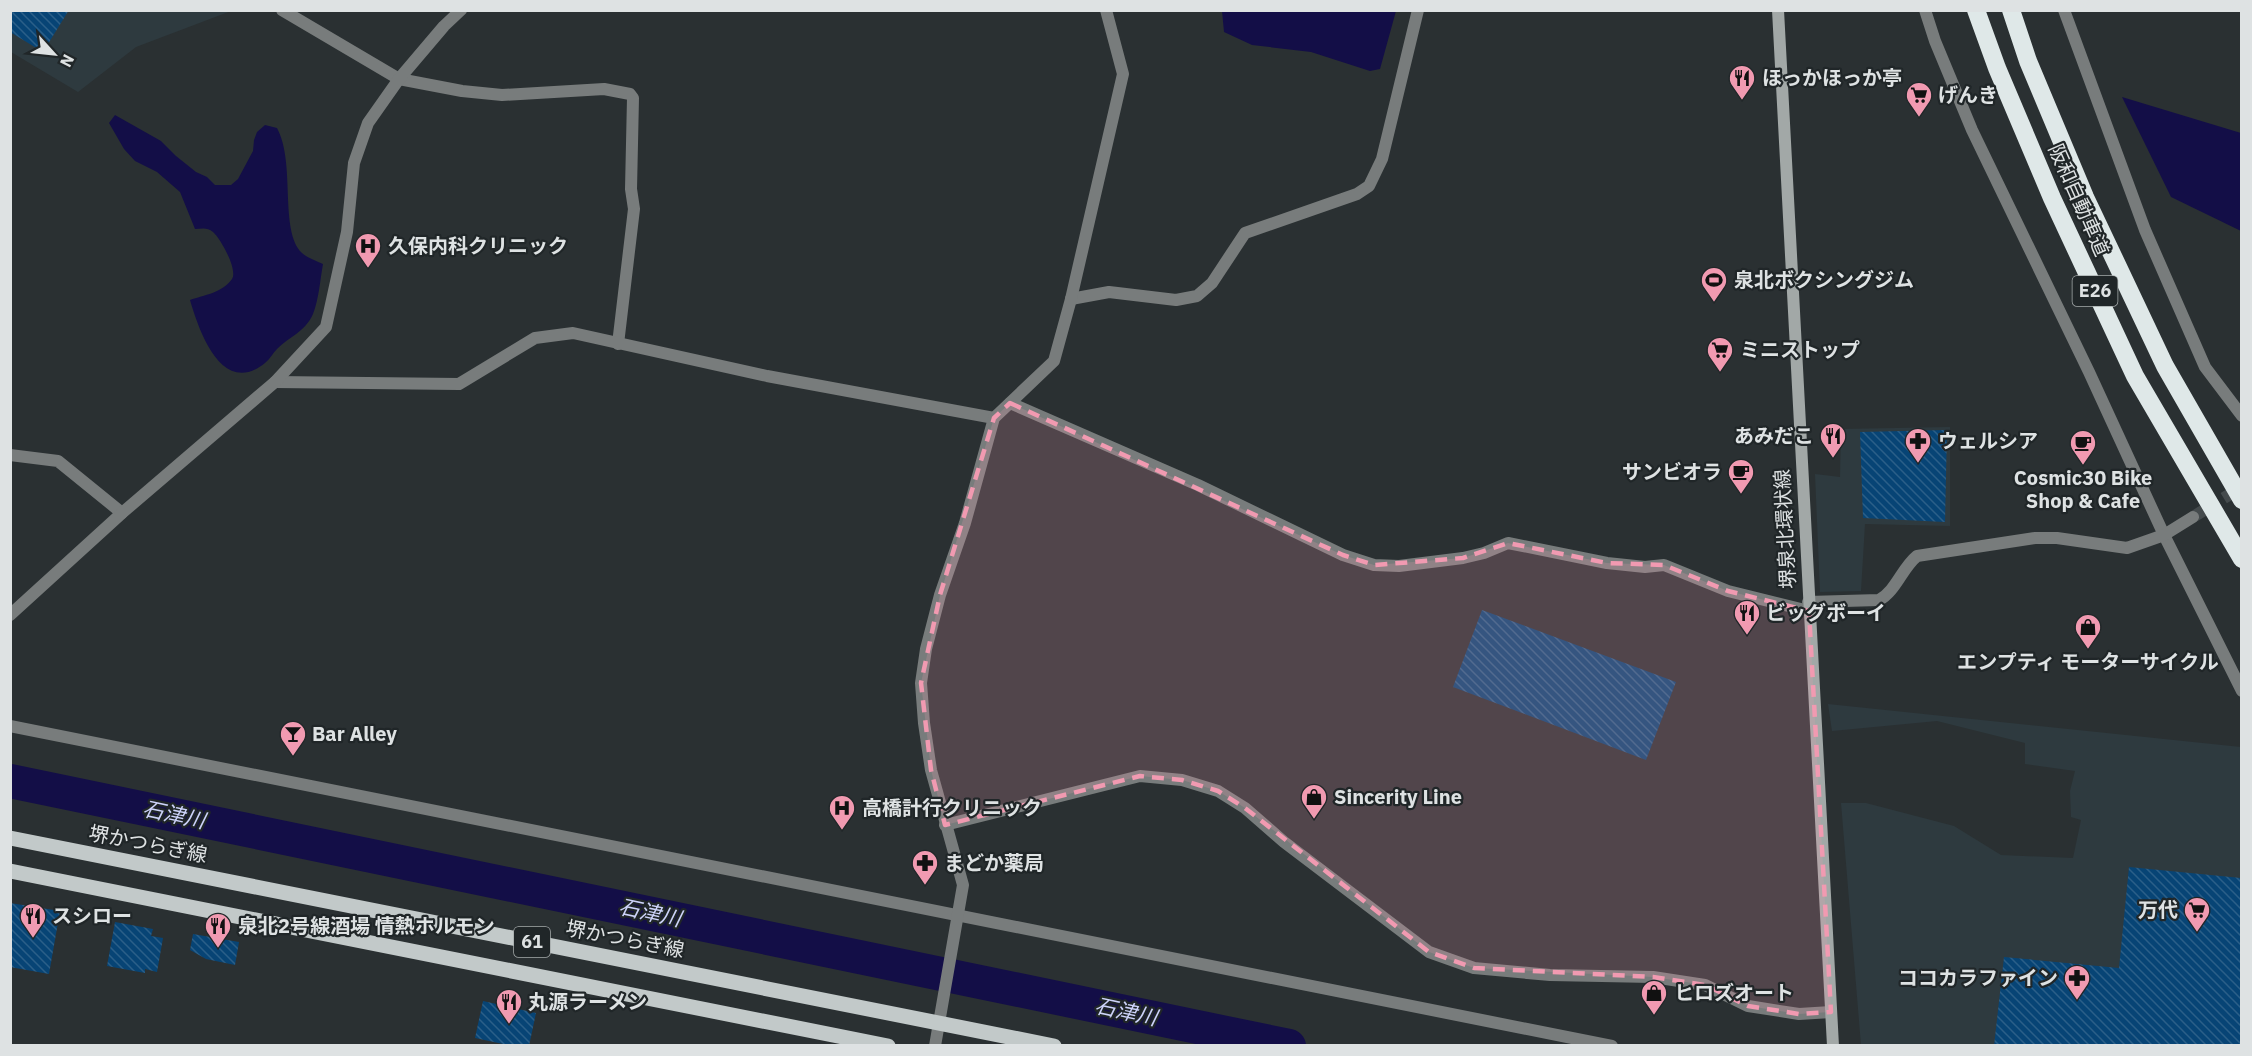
<svg xmlns="http://www.w3.org/2000/svg" width="2252" height="1056" viewBox="0 0 2252 1056" font-family="'IBM Plex Sans','Noto Sans JP',sans-serif">
<style>
.built{fill:#2e3a3f}
.water{fill:#130e47}
.lines{fill:none;stroke-linecap:round;stroke-linejoin:round}
.river{stroke:#130e47;stroke-width:34}
.building{fill:url(#building-back-hatch)}
.minor-tunnel{stroke:#454b4d;stroke-width:12;stroke-dasharray:12 6;stroke-linecap:butt}
.minor{stroke:#787c7c;stroke-width:12}
.secondary{stroke:#a2a8a7;stroke-width:12}
.primary{stroke:#c2c9c9;stroke-width:15}
.motorway{stroke:#dfe8e8;stroke-width:18}
.marked{fill:#f19ab1;fill-opacity:0.2;stroke:#f19ab1;stroke-width:4.5;stroke-dasharray:12 8;stroke-linejoin:round}
.labels{text-anchor:middle;stroke-width:4.5;stroke-linejoin:round;paint-order:stroke}
.shield{fill:#202628;stroke:#a5aaab;stroke-width:1.5}
.shield-label{font-size:18px;font-weight:bold;fill:#dee2e3}
.poi-label{font-size:20px;font-weight:bold;fill:#dee2e3;stroke:#202628;text-anchor:start}
.street-label{font-size:20px;fill:#dee2e3;stroke:#202628}
.water-label{font-size:21px;font-style:italic;fill:#cdd3f9;stroke:#202628}
</style>
<defs>
<pattern id="building-back-hatch" width="6" height="6" patternUnits="userSpaceOnUse" patternTransform="scale(1.5)"><rect width="6" height="6" fill="#074475"/><path d="M-1 5l2 2M0 0l6 6M5-1l2 2" fill="none" stroke="#2b5f88"/></pattern>
</defs>
<rect width="100%" height="100%" fill="#2a3032"/>
<g class="built">
<path d="M 11,11 L 231,11 L 136,47 L 78,92 L 11,52 Z"/>
<path d="M 1950,427 L 1950,526 L 1865,524 L 1861,591 L 1820,592 L 1815,474 L 1840,477 L 1841,429 Z"/>
<path d="M 1828,704 L 2241,747 L 2241,1045 L 1861,1045 L 1841,803 L 1866,803 L 1954,826 L 2001,855 L 2073,858 L 2081,820 L 2071,817 L 2070,791 L 2075,771 L 2025,764 L 2025,743 L 1937,721 L 1832,731 Z"/>
</g>
<g class="water">
<path d="M 1222,11 L 1222,10 L 1396,11 L 1380,69 L 1370,71 L 1311,52 L 1252,45 L 1224,32 Z"/>
<path d="M 2122,97 L 2241,133 L 2241,231 L 2171,197 Z"/>
<path d="M 115,115 L 161,141 L 176,156 L 196,172 L 207,177 L 215,185 L 231,185 L 238,179 L 253,151 L 254,140 L 257,132 L 265,125 L 277,128 C 296,163 279,231 302,253 C 307,258 317,261 323,264 C 320,280 319,299 313,314 C 305,332 290,336 277,349 C 273,353 270,359 265,363 C 222,398 199,331 190,300 C 204,295 222,293 232,279 C 238,270 221,239 213,232 C 207,227 202,229 195,229 L 180,192 L 157,172 L 135,161 L 124,149 L 109,123 Z"/>
</g>
<g class="lines">
<path class="river" d="M 10,781 L 1289,1046"/>
</g>
<g class="building">
<path d="M 10,10 L 69,10 L 43,52 L 10,32 Z"/>
<path d="M 1947,430 L 1945,522 L 1863,518 L 1860,432 Z"/>
<path d="M 1482,610 L 1676,682 L 1646,760 L 1453,687 Z"/>
<path d="M 2129,867 L 2241,878 L 2241,1046 L 1994,1046 L 2004,957 L 2119,968 Z"/>
<path d="M 10,903 L 60,911 L 49,974 L 10,967 Z"/>
<path d="M 115,922 L 153,929 L 151,936 L 163,938 L 157,972 L 145,969 L 145,973 L 107,966 Z"/>
<path d="M 193,934 L 239,942 L 235,965 L 206,959 L 190,950 Z"/>
<path d="M 483,1001 L 536,1013 L 529,1046 L 512,1046 L 475,1038 Z"/>
</g>
<g class="lines">
<path class="minor-tunnel" d="M 2193,517 L 2242,487"/>
<g class="minor">
<path d="M 282,10 L 399,79 L 462,91 L 502,95 L 604,89 L 630,94 L 633,98 L 631,189 L 634,209 L 618,344"/>
<path d="M 1925,10 L 1935,41 L 1972,130 L 2089,372 L 2164,535 L 2242,691"/>
<path d="M 2064,10 L 2145,230 L 2205,367 L 2242,416"/>
<path d="M 1071,299 L 1109,292 L 1176,300 L 1197,296 L 1212,283 L 1245,233 L 1357,194 L 1369,186 L 1382,159 L 1418,10"/>
<path d="M 275,382 L 459,384 L 535,338 L 573,333 L 767,376 L 994,418"/>
<path d="M 1010,403 L 1198,485 L 1343,555 L 1374,565 L 1399,566 L 1463,558 L 1484,553 L 1508,543 L 1607,563 L 1645,567 L 1664,565 L 1728,591 L 1809,611"/>
<path d="M 10,455 L 58,461 L 122,513"/>
<path d="M 1808,602 L 1879,600 C 1896,591 1902,568 1917,556 L 2035,538 L 2057,538 L 2127,548 L 2164,535 L 2193,517"/>
<path d="M 10,615 L 122,513 L 275,382 L 326,327 L 347,232 L 354,163 L 368,123 L 399,79 L 444,26 L 461,10"/>
<path d="M 10,726 L 1612,1046"/>
<path d="M 945,825 L 1140,776 L 1182,780 L 1218,791 L 1245,808 L 1284,842 L 1429,952 L 1474,968 L 1550,975 L 1653,977 L 1705,985 L 1748,1006 L 1799,1014 L 1831,1012"/>
<path d="M 935,1046 L 963,885 L 931,770 L 924,723 L 921,683 L 926,649 L 940,595 L 965,523 L 994,418 L 1054,361 L 1071,299 L 1123,74 L 1106,10"/>
</g>
<path class="secondary" d="M 1778,10 L 1833,1046"/>
<g class="primary">
<path d="M 10,838 L 1054,1046"/>
<path d="M 10,871 L 888,1046"/>
</g>
<g class="motorway">
<path d="M 1976,10 L 1997,68 L 2052,198 L 2135,376 L 2242,559"/>
<path d="M 2011,10 L 2028,61 L 2085,197 L 2165,366 L 2242,500"/>
</g>
</g>
<path class="marked" d="M 1010,403 L 1343,555 L 1374,565 L 1463,558 L 1508,543 L 1607,563 L 1664,565 L 1728,591 L 1809,611 L 1831,1012 L 1799,1014 L 1748,1006 L 1705,985 L 1653,977 L 1474,968 L 1429,952 L 1245,808 L 1218,791 L 1182,780 L 1140,776 L 945,825 L 931,770 L 921,683 L 940,595 L 994,418 Z"/>
<defs>
<g id="restaurant-pin" transform="scale(1.35)"><path d="M0 17L-7.5 6A9.5 9.5 0 1 1 7.5 6Z" fill="#f19ab1" stroke="#202628"/><path d="M-5-6h1v4h1v-4h1v4h1v-4h1v5L-1.5 .5V6h-2V.5L-5-1ZM5-6V6H3V1.5H1.5Q1.5-4 5-6Z" fill="#111"/></g>
<g id="supermarket-pin" transform="scale(1.35)"><path d="M0 17L-7.5 6A9.5 9.5 0 1 1 7.5 6Z" fill="#f19ab1" stroke="#202628"/><path d="M-6-5.5h2.5l.6 2H6L4.5 2H-2.5L-4.4-4H-6ZM-1.5 3.2a1.3 1.3 0 1 0 .1 0ZM3 3.2a1.3 1.3 0 1 0 .1 0Z" fill="#111"/></g>
<g id="hospital-pin" transform="scale(1.35)"><path d="M0 17L-7.5 6A9.5 9.5 0 1 1 7.5 6Z" fill="#f19ab1" stroke="#202628"/><path d="M-5-5h3v3.5h4V-5h3V5h-3V1.5h-4V5h-3Z" fill="#111"/></g>
<g id="stadium-pin" transform="scale(1.35)"><path d="M0 17L-7.5 6A9.5 9.5 0 1 1 7.5 6Z" fill="#f19ab1" stroke="#202628"/><path d="M0-5a6.5 5 0 1 0 0 10a6.5 5 0 1 0 0-10ZM-3.5-1.8h7v3.6h-7Z" fill="#111"/></g>
<g id="pharmacy-pin" transform="scale(1.35)"><path d="M0 17L-7.5 6A9.5 9.5 0 1 1 7.5 6Z" fill="#f19ab1" stroke="#202628"/><path d="M-2-6h4v4h4v4h-4v4h-4v-4h-4v-4h4Z" fill="#111"/></g>
<g id="cafe-pin" transform="scale(1.35)"><path d="M0 17L-7.5 6A9.5 9.5 0 1 1 7.5 6Z" fill="#f19ab1" stroke="#202628"/><path d="M-5.5-4.5H6V0H3Q3 3.5 0 3.5H-2.5Q-5.5 3.5-5.5 0ZM3-3.2v2h1.7v-2ZM-6 4.5H4V6H-6Z" fill="#111"/></g>
<g id="shop-pin" transform="scale(1.35)"><path d="M0 17L-7.5 6A9.5 9.5 0 1 1 7.5 6Z" fill="#f19ab1" stroke="#202628"/><path d="M-5-2.5h2.3a2.7 3.5 0 0 1 5.4 0H5L5.5 6h-11ZM-1.5-2.5h3a1.5 2.3 0 0 0-3 0Z" fill="#111"/></g>
<g id="bar-pin" transform="scale(1.35)"><path d="M0 17L-7.5 6A9.5 9.5 0 1 1 7.5 6Z" fill="#f19ab1" stroke="#202628"/><path d="M-6-5H6L.8 .8V4.5H3.5V6h-7V4.5H-.8V.8Z" fill="#111"/></g>
</defs>
<g fill-rule="evenodd">
<use href="#restaurant-pin" x="1742" y="78"/>
<use href="#supermarket-pin" x="1919" y="95"/>
<use href="#hospital-pin" x="368" y="246"/>
<use href="#stadium-pin" x="1714" y="280"/>
<use href="#supermarket-pin" x="1720" y="350"/>
<use href="#restaurant-pin" x="1833" y="436"/>
<use href="#pharmacy-pin" x="1918" y="441"/>
<use href="#cafe-pin" x="2083" y="443"/>
<use href="#cafe-pin" x="1741" y="472"/>
<use href="#restaurant-pin" x="1747" y="613"/>
<use href="#shop-pin" x="2088" y="627"/>
<use href="#bar-pin" x="293" y="734"/>
<use href="#shop-pin" x="1314" y="797"/>
<use href="#hospital-pin" x="842" y="808"/>
<use href="#pharmacy-pin" x="925" y="863"/>
<use href="#supermarket-pin" x="2197" y="910"/>
<use href="#restaurant-pin" x="33" y="916"/>
<use href="#restaurant-pin" x="218" y="926"/>
<use href="#pharmacy-pin" x="2077" y="978"/>
<use href="#shop-pin" x="1654" y="993"/>
<use href="#restaurant-pin" x="509" y="1002"/>
</g>
<g class="labels">
<g class="shield">
<rect x="2072.5" y="276" width="45" height="30" rx="4.5"/>
<rect x="514" y="927" width="36" height="30" rx="4.5"/>
</g>
<g class="shield-label">
<text x="2095" y="297">E26</text>
<text x="532" y="948">61</text>
</g>
<g class="poi-label">
<text x="1762" y="85">ほっかほっか亭</text>
<text x="1938" y="102">げんき</text>
<text x="388" y="253">久保内科クリニック</text>
<text x="1734" y="287">泉北ボクシングジム</text>
<text x="1740" y="357">ミニストップ</text>
<text x="1814" y="443" text-anchor="end">あみだこ</text>
<text x="1938" y="448">ウェルシア</text>
<text x="1722" y="479" text-anchor="end">サンビオラ</text>
<text x="2083" y="485" text-anchor="middle">Cosmic30 Bike<tspan x="2083" dy="23">Shop &amp; Cafe</tspan></text>
<text x="1766" y="620">ビッグボーイ</text>
<text x="2088" y="669" text-anchor="middle">エンプティ モーターサイクル</text>
<text x="312" y="741">Bar Alley</text>
<text x="1334" y="804">Sincerity Line</text>
<text x="862" y="815">高橋計行クリニック</text>
<text x="944" y="870">まどか薬局</text>
<text x="2178" y="917" text-anchor="end">万代</text>
<text x="52" y="923">スシロー</text>
<text x="238" y="933">泉北2号線酒場 情熱ホルモン</text>
<text x="2058" y="985" text-anchor="end">ココカラファイン</text>
<text x="1674" y="1000">ヒロズオート</text>
<text x="528" y="1009">丸源ラーメン</text>
</g>
<g class="street-label">
<text transform="translate(2079 200) rotate(66)" y="7">阪和自動車道</text>
<text transform="translate(1785 529) rotate(-93)" y="7">堺泉北環状線</text>
<text transform="translate(148 844) rotate(11)" y="7">堺かつらぎ線</text>
<text transform="translate(625 939) rotate(11)" y="7">堺かつらぎ線</text>
</g>
<g class="water-label">
<text transform="translate(174 815) rotate(12)" y="7">石津川</text>
<text transform="translate(650 913) rotate(12)" y="7">石津川</text>
<text transform="translate(1126 1012) rotate(12)" y="7">石津川</text>
</g>
</g>
<rect width="2252" height="1056" fill="none" stroke="#dee2e3" stroke-width="24"/>
<g transform="translate(54 54) rotate(117)" stroke="#202628" stroke-width="4.5" paint-order="stroke">
<path d="M0-4.5L10 22L0 15L-10 22Z" fill="#dee2e3"/>
<text y="-9" font-size="16" font-weight="bold" text-anchor="middle" fill="#dee2e3">N</text>
</g>
</svg>
